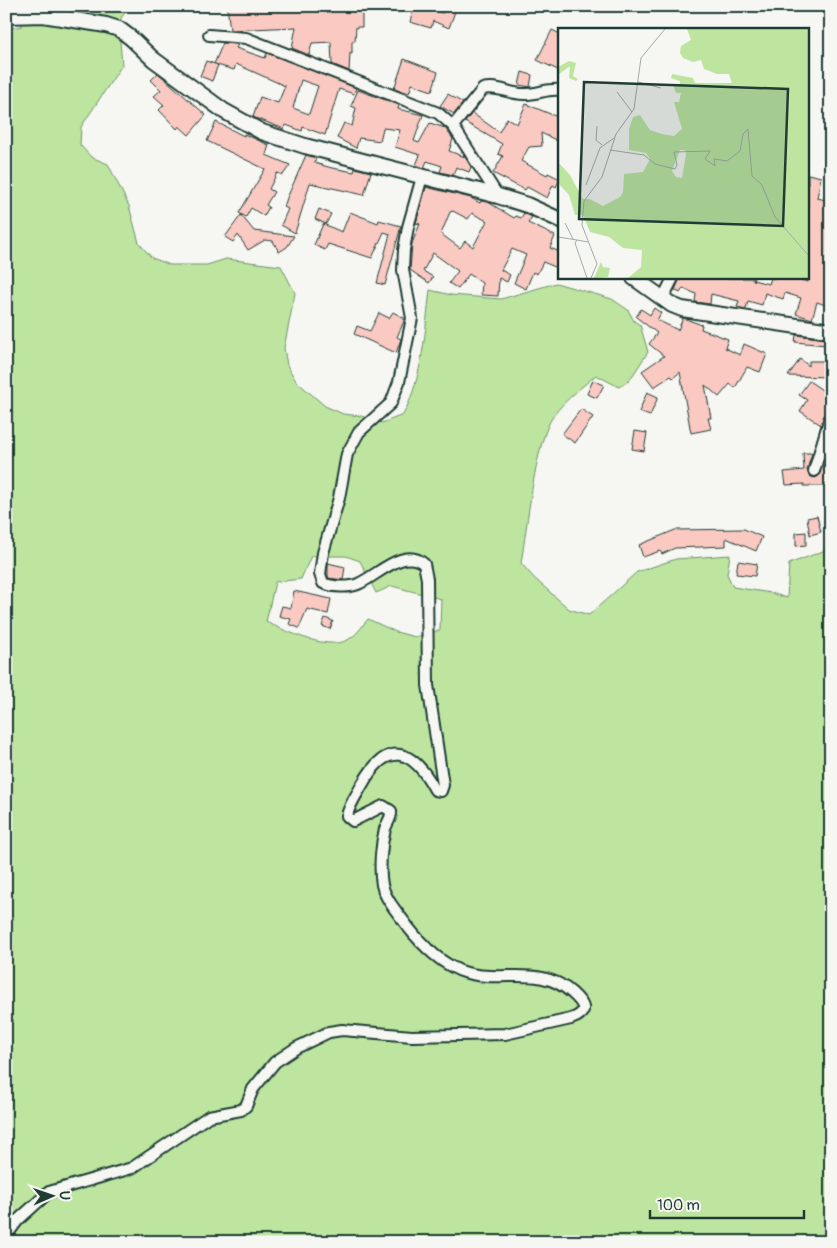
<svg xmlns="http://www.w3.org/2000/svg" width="837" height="1248" viewBox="0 0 837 1248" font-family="Pangolin,sans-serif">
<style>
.green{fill:#bde5a0;stroke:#6e916a;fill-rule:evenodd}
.building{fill:#f9c9c2;stroke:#1f3d34;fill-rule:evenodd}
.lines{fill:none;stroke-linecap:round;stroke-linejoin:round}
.minor-casing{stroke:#1f3d34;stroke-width:14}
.secondary-casing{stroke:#1f3d34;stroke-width:18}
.minor{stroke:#f6f6f2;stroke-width:10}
.secondary{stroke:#f6f6f2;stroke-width:14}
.inset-road{fill:none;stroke:#a0aca6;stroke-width:1}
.view{fill:#1f3d34;fill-opacity:0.15;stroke:#1f3d34;stroke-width:2.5}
.inset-edge{fill:none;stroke:#1f3d34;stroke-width:2.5}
</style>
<rect width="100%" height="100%" fill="#f6f6f2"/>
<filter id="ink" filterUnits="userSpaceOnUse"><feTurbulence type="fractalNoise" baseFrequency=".02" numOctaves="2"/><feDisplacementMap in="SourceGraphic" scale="10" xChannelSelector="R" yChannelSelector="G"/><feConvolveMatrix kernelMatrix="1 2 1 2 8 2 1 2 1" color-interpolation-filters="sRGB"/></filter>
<g filter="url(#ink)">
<path class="green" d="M 19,6 L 130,6 L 121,18 L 119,29 L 122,65 L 81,127 L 80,145 L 91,157 L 108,164 L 129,206 L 139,243 L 152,258 L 170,265 L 207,265 L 226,259 L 281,266 L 295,293 L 284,348 L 287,365 L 296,381 L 325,406 L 343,414 L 361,416 L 382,423 L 403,415 C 423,377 425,331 430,290 L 451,295 L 501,299 L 556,283 L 612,299 L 628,310 L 634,321 L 640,325 L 648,352 L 629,381 L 619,387 L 596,375 C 582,387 565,400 554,415 C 535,440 527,529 521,563 L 534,578 L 569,609 L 589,615 L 637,572 L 676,559 L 730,555 L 727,574 L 733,587 L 771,593 L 787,598 L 789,564 L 831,548 L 831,1242 L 6,1242 L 6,29 L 22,26 ZM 311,556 L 346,556 L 360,561 L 376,593 L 392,586 L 441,599 L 440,630 L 415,637 L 396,632 L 368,619 C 363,625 358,633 352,637 C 333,654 286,631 266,622 L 275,582 L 301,579 Z"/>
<g class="building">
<path d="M 227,6 L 362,6 L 362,27 L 356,27 L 355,41 L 352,41 L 352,54 L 350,53 L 349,71 L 332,64 L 331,42 L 312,43 L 309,55 L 292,48 L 296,27 L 230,30 Z"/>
<path d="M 414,6 L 443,13 L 445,6 L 457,6 L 449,28 L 433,21 L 431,28 L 410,22 Z"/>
<path d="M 552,30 L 560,34 L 560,71 L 537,60 Z"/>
<path d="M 223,43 L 235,44 L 238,45 L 236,48 L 265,58 L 267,53 L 356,88 L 354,94 L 339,89 L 325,135 L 303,127 L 302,131 L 286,125 L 284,129 L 253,117 L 260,97 L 278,103 L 285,86 L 236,64 L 234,70 L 214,64 ZM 301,80 L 318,86 L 309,114 L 293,108 Z"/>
<path d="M 404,59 L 438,72 L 432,91 L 412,84 L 409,93 L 394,89 Z"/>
<path d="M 206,61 L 218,65 L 212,81 L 200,76 Z"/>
<path d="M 522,72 L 532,75 L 530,87 L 519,85 Z"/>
<path d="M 158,73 L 206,115 L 189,135 L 179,126 L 177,129 L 159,110 L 164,105 L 154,96 L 161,90 L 151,80 Z"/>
<path d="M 358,90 L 399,105 L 398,109 L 423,115 L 414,141 L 419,143 L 430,123 L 445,128 L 453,139 L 449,151 L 465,157 L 471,167 L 469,172 L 456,167 L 453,175 L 440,172 L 442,166 L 427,161 L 424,168 L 416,165 L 420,155 L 395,147 L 400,130 L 383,128 L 380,141 L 359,138 L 356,148 L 337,138 L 344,123 L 352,126 L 356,108 L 351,106 Z"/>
<path d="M 448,94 L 463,103 L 454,114 L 440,106 Z"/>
<path d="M 526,104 L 560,118 L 560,142 L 541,133 L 542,146 L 529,147 L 521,161 L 547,175 L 548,173 L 560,179 L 556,187 L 553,185 L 547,198 L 527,187 L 525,190 L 493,173 L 503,156 L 498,154 L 502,144 L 465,122 L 472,113 L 499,132 L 507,118 L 517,124 Z"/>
<path d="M 216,122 L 244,136 L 244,134 L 269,145 L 266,155 L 290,165 L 283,175 L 277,173 L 269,189 L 274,192 L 266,205 L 269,207 L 264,216 L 251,208 L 246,217 L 239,213 L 265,169 L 207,141 Z"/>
<path d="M 306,155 L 316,158 L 314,163 L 332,168 L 354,172 L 355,168 L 371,172 L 364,195 L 310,183 L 295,233 L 281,225 L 288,209 L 284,207 L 287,198 Z"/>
<path d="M 808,174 L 821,177 L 817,198 L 831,201 L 831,307 L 817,302 L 812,319 L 796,314 L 801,298 L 785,293 L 783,299 L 765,293 L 762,305 L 748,301 L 746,309 L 737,307 L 739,301 L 711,294 L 710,304 L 695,302 L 696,294 L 683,288 L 680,293 L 675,290 L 680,278 L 754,278 L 753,280 L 769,284 L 771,278 L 793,278 L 808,282 Z"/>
<path d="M 426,187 L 471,198 L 480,203 L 481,201 L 488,202 L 514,218 L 516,216 L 521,218 L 524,213 L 532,217 L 528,223 L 555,236 L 550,248 L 560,252 L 560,269 L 543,262 L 537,274 L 533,272 L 526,289 L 514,283 L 526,255 L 512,249 L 501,270 L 510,275 L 507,282 L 499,278 L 498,296 L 481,295 L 482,283 L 469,274 L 458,289 L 449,283 L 458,271 L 433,253 L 423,271 L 433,277 L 429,283 L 410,270 L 412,243 L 420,224 L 416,223 ZM 453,211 L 468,219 L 472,213 L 487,221 L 473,247 L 465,241 L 460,248 L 441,234 L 450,212 Z"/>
<path d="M 319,209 L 331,214 L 326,224 L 315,219 Z"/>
<path d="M 350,212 L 378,223 L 379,220 L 401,226 L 385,285 L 377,283 L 390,234 L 384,232 L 372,258 L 328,244 L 325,250 L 314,245 L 323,224 L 342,232 Z"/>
<path d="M 241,215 L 254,231 L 294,236 L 287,247 L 279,252 L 273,241 L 265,240 L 248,250 L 238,235 L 233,242 L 225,237 Z"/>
<path d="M 654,308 L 661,313 L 657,320 L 678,330 L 683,318 L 702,325 L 701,329 L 728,339 L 725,348 L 740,355 L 744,344 L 767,354 L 760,372 L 747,367 L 735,388 L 730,384 L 719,397 L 705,385 L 711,418 L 708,418 L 711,429 L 691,433 L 680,372 L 673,378 L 671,376 L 654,387 L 642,371 L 664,356 L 649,344 L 657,333 L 636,317 L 641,309 L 650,315 Z"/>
<path d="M 393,312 L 404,318 L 404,321 L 397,337 L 401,339 L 396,353 L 354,334 L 357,326 L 370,331 L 379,313 L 389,318 Z"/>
<path d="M 796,335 L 826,339 L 826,345 L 795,342 Z"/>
<path d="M 800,359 L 809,366 L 809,361 L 831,361 L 830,377 L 788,376 Z"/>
<path d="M 593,380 L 604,385 L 597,398 L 587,394 Z"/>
<path d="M 809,381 L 831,396 L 821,425 L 800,411 L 807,400 L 799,395 Z"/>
<path d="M 647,392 L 658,397 L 650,416 L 639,412 Z"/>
<path d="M 581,409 L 593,417 L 575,443 L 562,434 Z"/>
<path d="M 635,431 L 647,433 L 644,451 L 632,449 Z"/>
<path d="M 831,439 L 831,490 L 825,486 L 804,486 L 804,484 L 786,485 L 784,472 L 804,470 L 803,453 L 812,453 L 807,470 L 809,475 L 815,478 L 819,476 Z"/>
<path d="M 817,516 L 821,532 L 810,535 L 807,518 Z"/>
<path d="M 744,529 L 762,537 L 756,551 L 726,538 L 726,546 L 675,548 L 662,554 L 660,551 L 643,557 L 639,545 L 675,530 Z"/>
<path d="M 806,532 L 806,545 L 796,546 L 796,533 Z"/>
<path d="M 738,561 L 757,564 L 755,576 L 736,574 Z"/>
<path d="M 328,563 L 345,567 L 343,580 L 328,578 Z"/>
<path d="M 294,591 L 331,599 L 328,614 L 307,609 L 299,628 L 289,624 L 291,619 L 279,616 L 282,606 L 291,608 Z"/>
<path d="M 325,618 L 333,621 L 330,629 L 322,626 Z"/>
</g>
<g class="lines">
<g class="minor-casing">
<g id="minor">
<path d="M 209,35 L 246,38 L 438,113 L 453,126 L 498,196"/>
<path d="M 453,126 L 483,89 C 496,85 510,94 523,94 C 536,95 547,88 560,90"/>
<path d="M 663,298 L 673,278"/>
<path d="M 814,471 L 831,414"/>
<path d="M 6,1236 L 18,1220 L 49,1192 L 132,1168 L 209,1116 L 241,1110 L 246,1106 L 253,1089 L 275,1062 L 296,1048 L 329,1032 L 342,1030 L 412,1036 L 505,1034 L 571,1019 C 590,1012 584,1004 572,993 C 541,964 502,983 467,973 C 444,967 422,945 408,927 C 399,914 386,901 382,885 C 379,868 381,845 385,829 C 387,822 392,818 391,811 L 383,806 L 353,821 L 347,816 C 349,805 357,794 362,785 C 387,739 413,749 435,790 L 441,791 L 443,785 L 428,685 L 427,579 L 424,564 C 404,546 377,576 358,584 C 349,588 332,587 323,583 L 320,574 L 323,553 L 339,498 L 347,454 L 359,432 L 391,403 L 399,382 L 412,318 L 403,270 L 404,250 L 408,227 L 422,177"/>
</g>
</g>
<g class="secondary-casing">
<g id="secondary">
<path d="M 6,16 L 43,15 L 106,25 L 119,29 L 131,38 L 153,59 L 224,111 L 262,132 L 305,146 L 498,196 L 527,205 L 560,220"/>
<path d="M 634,278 L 672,305 L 682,309 L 831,331"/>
</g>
</g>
<use href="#minor" class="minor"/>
<use href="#secondary" class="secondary"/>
</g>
</g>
<g transform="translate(558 28)">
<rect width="251" height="251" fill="#f6f6f2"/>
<path d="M 129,1 L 251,1 L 251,250 L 70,250 L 83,239 L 84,222 L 65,220 L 51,209 L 32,204 L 25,187 L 17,187 L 11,167 L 0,155 L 0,134 L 12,147 L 25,171 L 32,171 L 45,178 L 62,169 L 65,164 L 66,146 L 85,144 L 92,131 L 88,125 L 71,122 L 71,101 L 75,89 L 82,87 L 92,102 L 104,106 L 116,108 L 124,101 L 116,74 L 121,74 L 123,65 L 118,65 L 115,57 L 122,56 L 122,53 L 113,50 L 114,46 L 135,50 L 137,55 L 174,55 L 171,46 L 159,46 L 146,41 L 143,32 L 135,34 L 125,30 L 122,25 L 123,18 L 133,12 ZM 122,122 L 127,122 L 128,126 L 124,150 L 118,149 L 114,143 ZM 11,33 L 18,35 L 15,48 L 20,51 L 18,53 L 11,50 L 12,38 L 0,47 L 0,39 ZM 43,234 L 45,239 L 52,240 L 50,249 L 36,250 Z" fill="#bde5a0" fill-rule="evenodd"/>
<path class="inset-road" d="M 80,54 L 103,60M 59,64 L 74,84M 39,98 L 38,112 L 44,117M 52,122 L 86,127 L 97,136 L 117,141 L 119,137 L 116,124 L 152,123 L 147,131 L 157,138 L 156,131 L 169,133 L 182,123 L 185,106 L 190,101 L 194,148 L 204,157 L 217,189 L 251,228M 28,157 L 42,120 L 56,110M 7,195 L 15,211M 0,209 L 19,212M 29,250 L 17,215 L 19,212 L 30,214M 33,250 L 39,236 L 24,197 L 26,173 L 44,149 L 58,106 L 76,81 L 83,30 L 107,1"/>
<path class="view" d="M 26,54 L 230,61 L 225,198 L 21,191 Z"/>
<rect width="251" height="251" class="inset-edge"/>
</g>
<rect width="837" height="1248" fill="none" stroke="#f6f6f2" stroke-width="25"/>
<rect x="12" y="12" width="812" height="1223" fill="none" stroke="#1f3d34" stroke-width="2" filter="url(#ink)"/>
<g transform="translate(52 1196) rotate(88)" stroke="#f6f6f2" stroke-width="4" paint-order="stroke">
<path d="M0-4L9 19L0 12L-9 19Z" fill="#1f3d34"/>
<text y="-8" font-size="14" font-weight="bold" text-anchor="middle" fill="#1f3d34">U</text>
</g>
<path d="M650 1210v8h154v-8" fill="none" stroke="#1f3d34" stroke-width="2.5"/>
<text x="657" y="1210" font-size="15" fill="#1f3d34" stroke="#f6f6f2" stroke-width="4" paint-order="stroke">100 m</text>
</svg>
